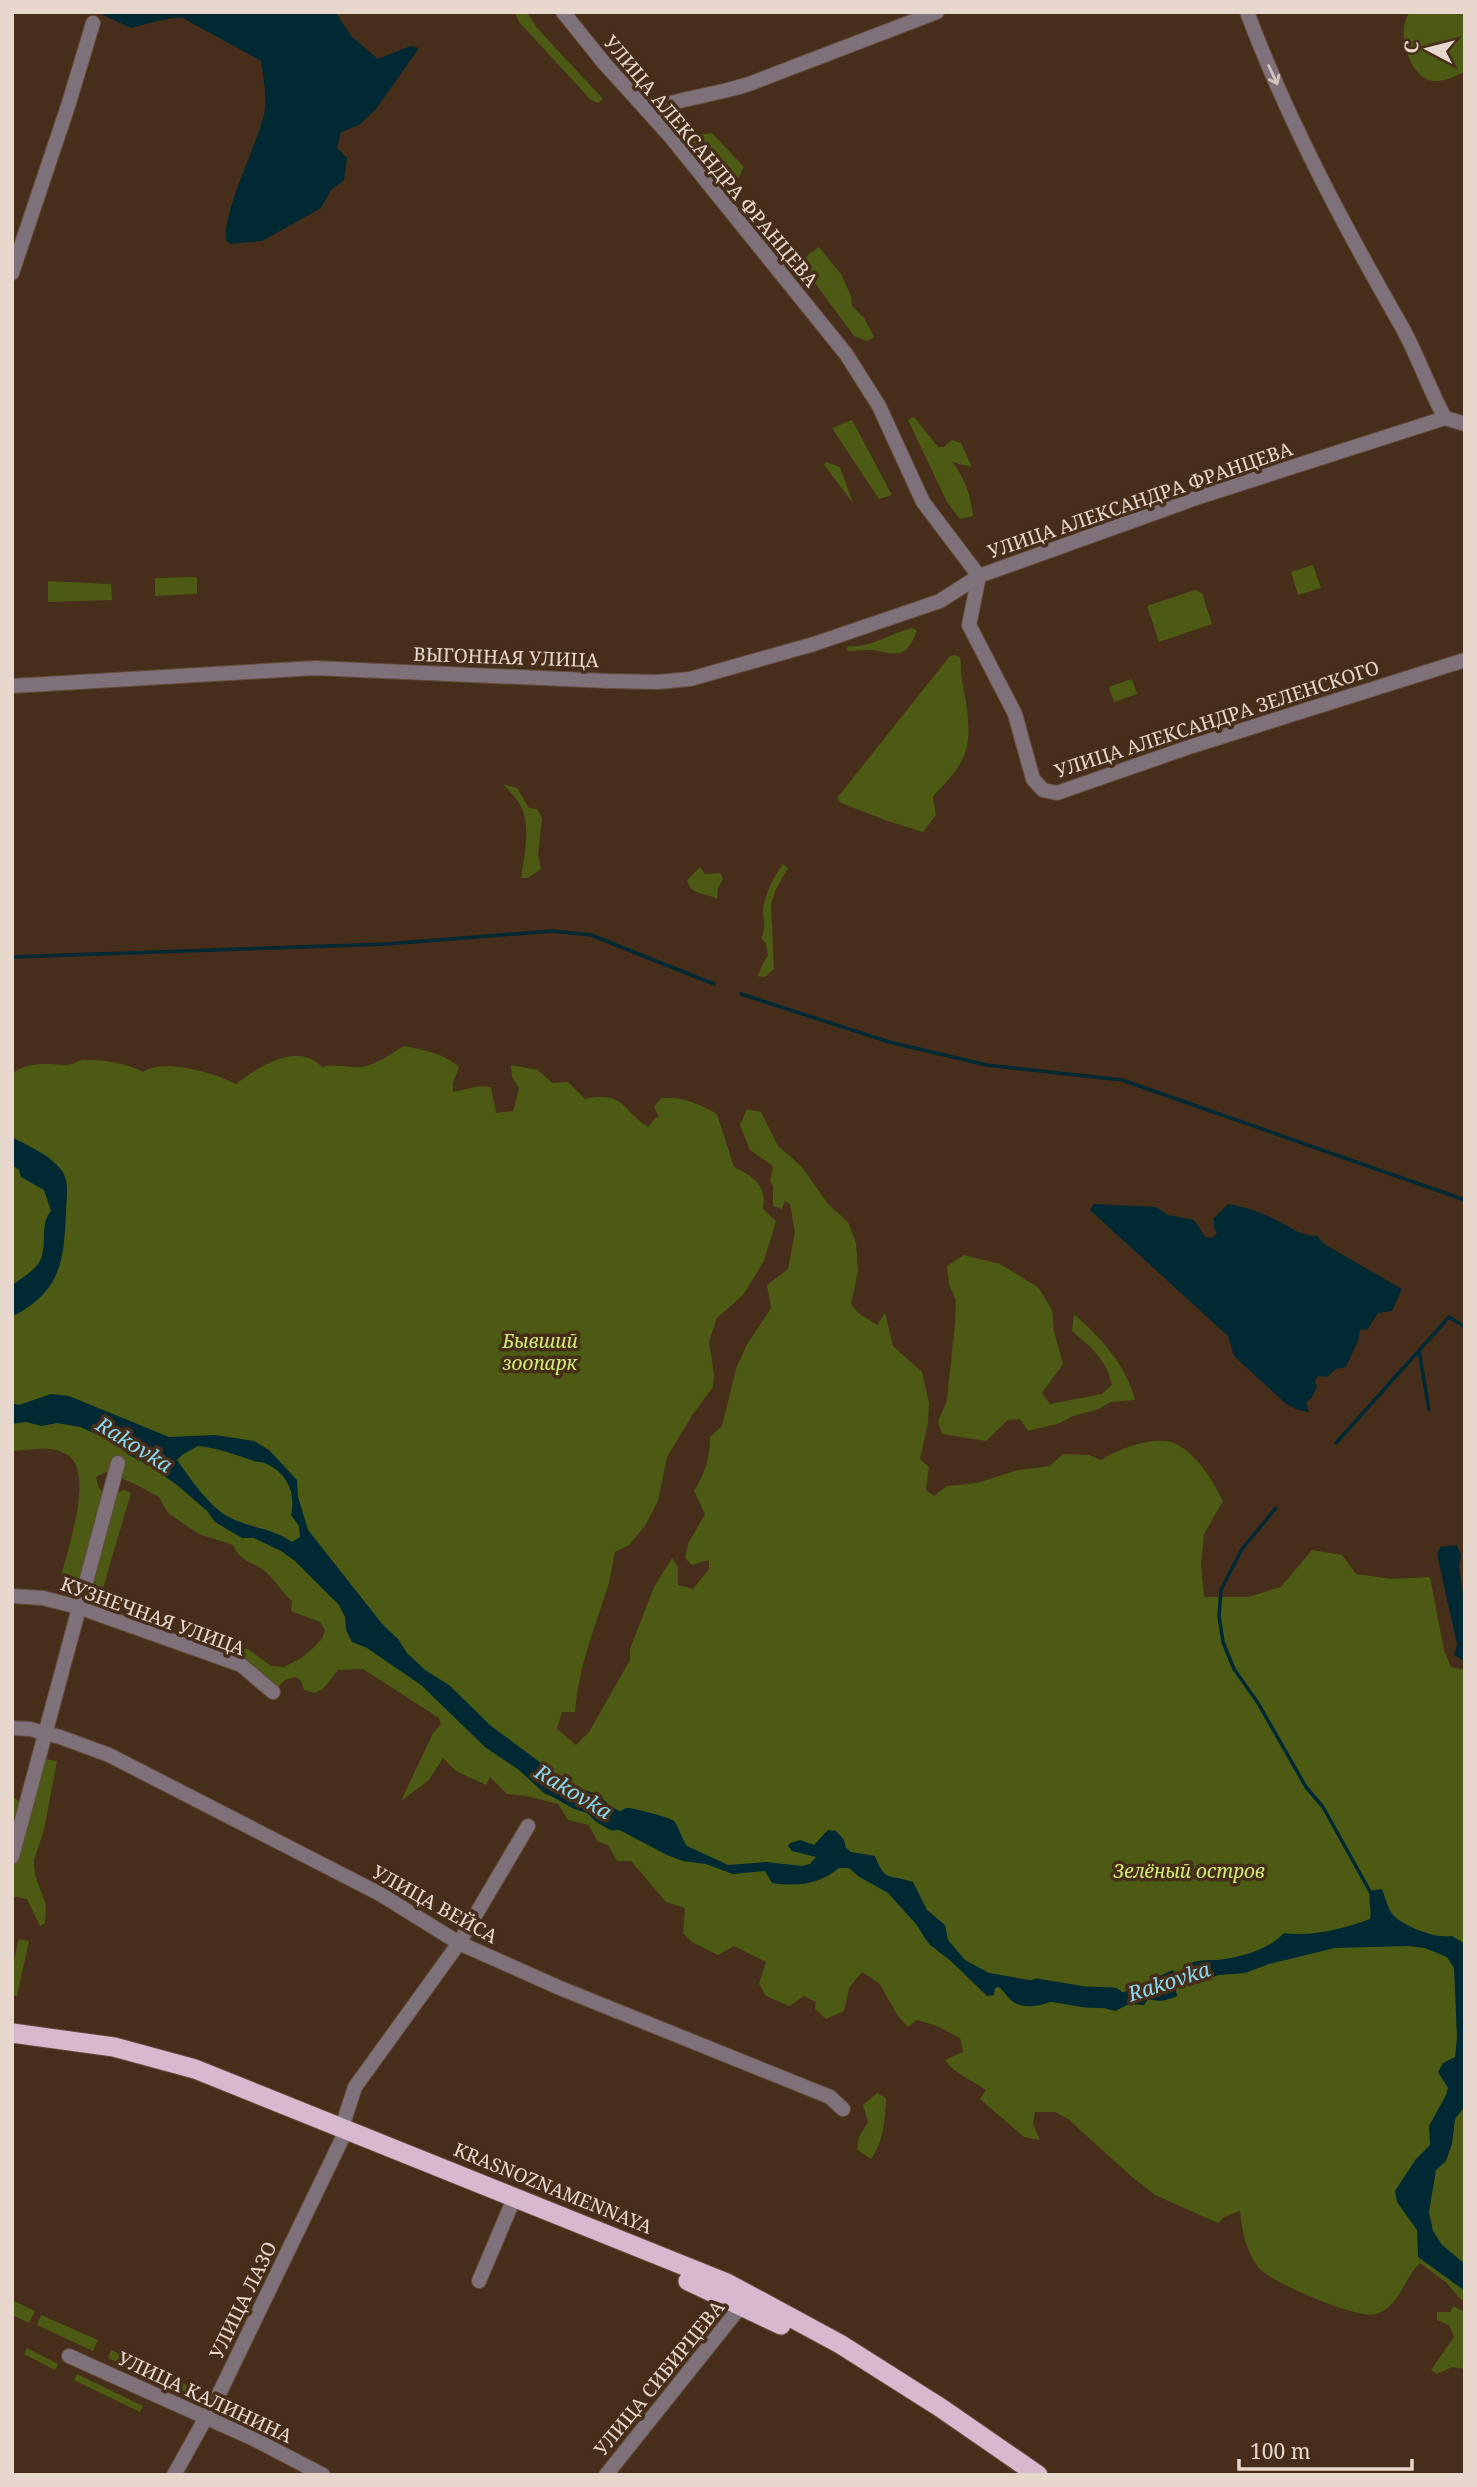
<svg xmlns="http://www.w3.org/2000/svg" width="1477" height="2487" viewBox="0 0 1477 2487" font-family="'Noto Serif',serif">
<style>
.green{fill:#4c5a13}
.water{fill:#002933;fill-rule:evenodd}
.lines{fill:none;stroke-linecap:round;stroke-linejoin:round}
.stream{stroke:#002933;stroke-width:3.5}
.river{stroke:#002933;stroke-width:21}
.minor-casing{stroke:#634c3b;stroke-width:16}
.tertiary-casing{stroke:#634c3b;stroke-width:16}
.trunk-casing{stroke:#634c3b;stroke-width:21}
.minor{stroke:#7e717a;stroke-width:14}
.tertiary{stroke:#7e717a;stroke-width:14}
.trunk{stroke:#d6b9ce;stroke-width:19}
.oneway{stroke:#d2c3bc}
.labels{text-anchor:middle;stroke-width:7;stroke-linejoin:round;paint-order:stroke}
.street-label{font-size:19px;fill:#e7d7cc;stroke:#462e1b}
.park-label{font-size:19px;font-style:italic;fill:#d2ed76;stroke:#462e1b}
.water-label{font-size:21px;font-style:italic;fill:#87dbf4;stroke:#462e1b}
</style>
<rect width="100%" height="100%" fill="#462e1b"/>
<g class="green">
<path d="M 514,12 L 527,12 L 537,28 L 603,99 L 598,103 L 591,100 L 520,23 Z"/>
<path d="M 1410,12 L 1465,12 L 1465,72 C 1455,76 1444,82 1433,81 C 1409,78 1395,29 1410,12 Z"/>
<path d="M 712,133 L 744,167 L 739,177 L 727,182 L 686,136 Z"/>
<path d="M 819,247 L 841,274 L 851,296 L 852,306 L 864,318 L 874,337 L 867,341 L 854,336 L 801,264 L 809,254 Z"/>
<path d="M 914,417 L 938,447 L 944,447 L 952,440 L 961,443 L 972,467 L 952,462 C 965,478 971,496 973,516 L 960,519 L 947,502 L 908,420 Z"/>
<path d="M 852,420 L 892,495 L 879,499 L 832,428 Z"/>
<path d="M 826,462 L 840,467 L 853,503 L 824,465 Z"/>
<path d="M 1313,565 L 1321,588 L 1298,595 L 1291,572 Z"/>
<path d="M 197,577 L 197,594 L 155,596 L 155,578 Z"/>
<path d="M 48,581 L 111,584 L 112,600 L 48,602 Z"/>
<path d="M 1195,590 L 1202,593 L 1212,624 L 1159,642 L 1147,606 Z"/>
<path d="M 912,628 L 917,630 C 909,653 901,657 878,651 C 869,649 857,651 848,651 L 846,649 L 848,646 C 872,648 888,634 912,628 Z"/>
<path d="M 955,655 L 960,657 L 961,663 C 960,674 963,685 965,696 C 973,747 969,760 933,796 L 936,815 L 923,832 L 888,821 L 841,803 L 837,798 L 950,656 Z"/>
<path d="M 1132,679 L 1137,694 L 1114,702 L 1109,687 Z"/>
<path d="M 503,784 L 517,788 L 529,808 L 537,809 L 542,818 L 538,855 L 541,869 L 528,878 L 521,878 C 524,858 530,830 523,811 C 519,800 510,792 503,784 Z"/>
<path d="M 783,864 L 788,868 L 776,889 L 771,904 L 774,969 L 765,977 L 757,976 C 762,969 762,962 768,956 L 766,944 L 761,938 C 767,928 763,921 763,911 C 765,893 773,878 783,864 Z"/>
<path d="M 700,867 L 705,874 L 720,873 L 723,879 L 718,888 L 717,899 C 705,892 691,896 687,880 Z"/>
<path d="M 404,1046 C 423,1050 444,1053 459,1067 L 453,1083 L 453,1092 L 480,1086 L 491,1087 L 496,1113 L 513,1111 L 519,1088 L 512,1077 L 511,1065 L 538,1070 L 552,1083 L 568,1082 L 585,1099 C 625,1091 621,1110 648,1127 L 655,1118 L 659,1117 L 654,1107 L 661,1098 C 682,1096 700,1104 717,1114 L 734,1167 C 754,1177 767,1185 763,1209 L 776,1221 L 764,1261 L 743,1295 L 717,1318 L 709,1342 L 714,1374 L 713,1387 L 693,1414 L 667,1457 L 658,1501 L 645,1526 L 629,1545 L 615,1552 C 612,1564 611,1578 607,1589 C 594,1630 578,1669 575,1712 L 562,1712 L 557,1729 L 576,1745 L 589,1732 L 630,1660 L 630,1649 L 654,1587 L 672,1558 L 678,1567 L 678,1585 L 693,1589 L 709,1569 L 709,1560 L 692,1565 L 685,1558 L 688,1544 L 705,1514 L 694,1491 C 705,1473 710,1459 710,1437 L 722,1426 L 736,1369 L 746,1346 L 771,1308 L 767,1285 L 788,1269 L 795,1232 L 790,1204 L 785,1201 L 782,1209 L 773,1206 L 773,1186 L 770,1181 L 773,1166 L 750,1150 L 740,1125 L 747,1109 L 761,1112 L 778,1146 L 802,1167 L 828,1204 L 848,1222 L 856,1243 L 858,1271 L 851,1304 L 858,1313 L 877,1325 L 885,1313 L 893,1346 L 922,1372 L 929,1403 L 928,1423 L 920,1459 L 929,1467 L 926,1490 L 934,1496 L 947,1486 L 977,1483 L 1018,1470 L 1050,1466 L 1063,1454 L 1089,1455 L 1101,1460 C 1117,1449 1155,1435 1174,1443 C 1196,1452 1213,1481 1223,1501 L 1204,1534 L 1201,1564 L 1204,1597 L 1248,1597 L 1281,1587 L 1312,1550 L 1342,1555 L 1356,1574 L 1392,1579 L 1430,1577 L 1444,1650 L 1451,1667 L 1465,1670 L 1465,2300 L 1460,2299 L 1447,2283 L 1420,2263 C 1403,2280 1400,2306 1376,2314 C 1359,2320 1269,2282 1258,2267 C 1246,2251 1242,2231 1240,2211 L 1224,2217 L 1218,2223 L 1155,2195 L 1131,2176 L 1068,2119 L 1055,2112 L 1035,2112 L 1033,2124 L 1040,2140 L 1024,2137 L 980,2099 L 986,2090 C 972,2080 954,2074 945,2060 L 963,2052 L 960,2038 L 937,2026 L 917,2020 L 908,2027 L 898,2016 L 879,1983 L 862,1972 L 849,1988 L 844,2011 L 826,2019 L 815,2009 L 816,2002 L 804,1996 L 789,2006 L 766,1996 L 759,1984 L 766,1962 L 734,1946 L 718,1955 L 692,1942 L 683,1933 L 685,1908 L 666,1902 L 631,1861 L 617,1861 L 608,1845 L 597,1841 L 589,1825 L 568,1820 L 558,1804 L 527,1796 L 507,1794 L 490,1777 L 486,1785 L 456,1771 L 443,1758 L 429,1780 L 401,1801 L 433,1733 L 441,1725 L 439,1718 L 363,1669 L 338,1670 L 323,1689 L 314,1693 L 304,1690 L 301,1680 L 295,1677 L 285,1680 L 278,1687 L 266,1680 L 258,1670 L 218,1650 L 222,1646 L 248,1649 L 271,1666 L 284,1667 L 301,1658 L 311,1650 L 322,1639 L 325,1630 L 320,1622 L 291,1611 L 292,1601 C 283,1593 277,1583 268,1574 C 256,1562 240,1563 233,1545 L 199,1534 L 168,1513 L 159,1497 L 135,1484 L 106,1472 L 96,1477 L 99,1488 L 106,1496 L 124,1490 L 131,1493 L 101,1595 L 146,1610 L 150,1618 L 76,1597 L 77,1591 L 64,1587 L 61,1577 C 67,1550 96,1470 66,1454 C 51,1445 29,1450 12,1451 L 12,1074 C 27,1061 48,1064 66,1065 C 71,1065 77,1061 82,1060 C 102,1059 125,1063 143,1072 C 164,1058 214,1073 236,1084 C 258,1067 298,1041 322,1067 C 337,1063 347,1068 362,1067 C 376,1065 392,1053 404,1046 Z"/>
<path d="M 964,1255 L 1000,1264 L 1038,1287 L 1052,1310 L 1054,1331 L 1063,1364 L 1042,1393 L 1050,1404 L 1102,1394 L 1112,1385 C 1107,1360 1091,1347 1072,1331 L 1074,1314 C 1100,1337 1127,1366 1135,1400 L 1110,1402 L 1099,1409 L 1073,1416 L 1060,1423 L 1028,1431 L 1020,1419 L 1008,1420 L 986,1441 L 942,1434 L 938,1422 L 947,1400 L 955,1323 L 956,1301 L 949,1284 L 947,1266 Z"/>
<path d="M 36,1747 L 44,1759 L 57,1761 L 44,1830 L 34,1860 L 35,1875 L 46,1905 L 45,1923 L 40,1926 L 27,1899 L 12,1896 L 12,1796 L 21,1803 C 24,1790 30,1755 36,1747 Z"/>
<path d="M 19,1939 L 29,1941 L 17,1996 L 12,1995 L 12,1968 Z"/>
<path d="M 877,2093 L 886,2098 C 885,2119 884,2142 871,2159 L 857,2150 L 859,2137 L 868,2122 L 863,2105 Z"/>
<path d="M 12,2300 L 35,2311 L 29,2323 L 12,2315 Z"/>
<path d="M 1453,2306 L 1465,2312 L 1465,2369 L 1452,2367 L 1437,2374 L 1431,2370 L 1454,2337 L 1449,2325 L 1437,2320 L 1437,2312 L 1450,2312 Z"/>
<path d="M 41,2315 L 98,2340 L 93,2351 L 37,2325 Z"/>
<path d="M 27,2348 L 58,2364 L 55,2370 L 24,2354 Z"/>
<path d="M 111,2350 L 167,2376 L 163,2383 L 108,2358 Z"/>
<path d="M 77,2374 L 143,2406 L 140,2412 L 74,2380 Z"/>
<path d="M 173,2379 L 197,2390 L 194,2397 L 170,2386 Z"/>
</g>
<g class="water">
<path d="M 103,12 L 335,12 L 352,37 L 378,59 L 410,46 L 419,48 L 376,109 L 359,125 L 341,132 L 337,148 L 347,158 L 344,180 L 331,190 L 321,208 L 262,241 L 230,244 L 226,240 C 223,211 256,147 264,115 C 268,100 263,77 261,61 L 181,17 L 161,20 L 131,28 L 103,15 Z"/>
<path d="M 12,1137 C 28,1146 51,1155 62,1171 C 70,1183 66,1199 66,1213 C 64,1248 64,1278 35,1302 C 28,1307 21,1313 12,1316 L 12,1285 C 21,1279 37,1269 41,1259 C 47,1244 40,1222 51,1211 L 44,1190 L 21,1177 L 19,1170 L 12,1165 Z"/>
<path d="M 1094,1204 L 1156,1207 L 1168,1215 L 1194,1220 L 1205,1237 L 1212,1238 L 1217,1233 L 1214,1228 L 1214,1218 L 1228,1204 C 1245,1207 1260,1212 1276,1220 C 1291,1227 1300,1236 1317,1236 L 1324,1244 L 1402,1289 L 1392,1311 L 1378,1313 L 1368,1329 L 1360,1330 L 1358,1341 L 1346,1367 L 1336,1369 L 1327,1377 L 1318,1376 L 1315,1381 L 1317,1387 L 1312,1397 L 1306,1403 L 1309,1412 L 1298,1410 L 1286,1404 L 1234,1356 L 1228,1336 L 1090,1210 Z"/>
<path d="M 51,1394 L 69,1396 L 169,1437 L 215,1435 L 254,1441 L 269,1450 L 297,1480 L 298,1497 L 308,1530 L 383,1625 L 398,1639 L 407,1653 L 425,1670 L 449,1685 L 491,1726 L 560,1777 L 578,1799 L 574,1802 L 545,1794 L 519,1770 L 485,1747 L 421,1685 L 367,1648 L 352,1642 L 346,1630 L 345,1617 L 339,1605 L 295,1561 L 281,1551 L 254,1538 L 242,1538 L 215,1522 L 207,1511 L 177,1485 L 149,1465 L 129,1455 L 114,1442 L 80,1427 L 57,1423 L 42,1426 L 26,1422 L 12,1424 L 12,1403 L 19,1405 ZM 198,1446 C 218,1448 233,1454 251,1460 C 256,1462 263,1462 267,1464 C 288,1474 296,1494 291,1515 L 299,1526 L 300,1537 L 292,1542 C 272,1527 246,1528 225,1515 C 207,1503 189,1477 177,1460 L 182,1455 Z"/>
<path d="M 1457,1545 L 1461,1555 L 1459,1566 L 1465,1609 L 1465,1658 L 1462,1660 L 1454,1655 L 1457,1644 L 1437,1554 L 1440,1547 Z"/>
<path d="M 598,1802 L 606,1812 L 613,1816 C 618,1814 622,1809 627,1808 C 631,1807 672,1818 674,1821 C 679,1828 682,1839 687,1846 L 728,1865 L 766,1862 L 802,1866 L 810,1864 L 816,1857 L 792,1851 L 788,1846 L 790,1843 L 800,1840 L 814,1845 L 828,1830 L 836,1831 L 844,1840 L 846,1848 L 851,1852 L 875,1856 C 885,1883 890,1874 913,1882 L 927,1910 L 945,1925 L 948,1940 L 965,1960 L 989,1973 L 1052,1984 L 1065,1993 C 1055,2003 1028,2011 1015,2003 C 1009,2000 1004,1991 999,1987 L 995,1988 L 994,1995 L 987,1996 L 952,1962 L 929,1944 L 916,1924 L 888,1893 L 858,1876 L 849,1868 L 839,1868 C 820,1884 797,1887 772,1883 L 765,1871 L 733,1874 L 706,1864 L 683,1861 L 667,1855 L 608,1824 L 593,1813 L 589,1806 Z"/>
<path d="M 1382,1889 C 1385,1897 1388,1910 1394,1916 C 1405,1927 1437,1939 1452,1936 L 1465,1944 L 1465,2106 L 1455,2119 L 1452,2144 L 1446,2161 L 1436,2170 L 1429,2212 L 1433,2231 L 1442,2245 L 1465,2264 L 1465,2291 L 1418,2257 L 1417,2230 L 1397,2202 L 1395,2191 L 1416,2159 L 1430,2145 L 1429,2126 L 1446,2095 L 1448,2088 L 1438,2072 L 1443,2063 L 1455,2057 L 1457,2038 L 1454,1968 L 1447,1957 L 1425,1948 L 1408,1946 L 1335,1948 L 1269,1964 L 1245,1973 L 1219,1975 L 1198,1981 L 1187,1975 L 1188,1964 C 1197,1960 1205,1960 1216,1960 C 1238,1958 1269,1950 1284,1933 C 1312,1937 1343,1929 1370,1919 C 1372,1909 1368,1901 1370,1891 Z"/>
<path d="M 1173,1970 L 1178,1977 L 1174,1982 L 1177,1996 C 1166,2001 1159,2002 1148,1999 L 1144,2005 L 1129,2004 L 1115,2011 L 1090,2004 L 1085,1997 L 1092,1993 L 1124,1992 Z"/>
</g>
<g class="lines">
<g class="stream">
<path d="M 12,957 L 387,944 L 552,931 L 591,935 L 714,984"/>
<path d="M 741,994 L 889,1042 L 987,1065 L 1122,1080 L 1465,1200"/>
<path d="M 1419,1351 L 1429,1410"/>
<path d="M 1336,1443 L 1449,1317 L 1465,1327"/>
<path d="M 1276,1508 L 1242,1549 L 1221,1590 L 1219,1616 L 1223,1642 L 1234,1669 L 1258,1703 L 1306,1787 L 1323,1807 L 1372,1895"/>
</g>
<g class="river">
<path d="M 555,1786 L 578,1799 L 593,1804 L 603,1814 L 614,1820"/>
<path d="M 1037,1989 L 1085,1997 L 1113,1998"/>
</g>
<g class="minor-casing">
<g id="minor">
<path d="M 1247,12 C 1288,121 1344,226 1402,327 C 1418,356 1429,389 1445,418"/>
<path d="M 648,110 C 681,98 715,95 749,84 L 937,12"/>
<path d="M 12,273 L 68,106 L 93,23"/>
<path d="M 1465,424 L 1445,418 L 1199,497 L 979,576 L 969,625 L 1015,714 L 1033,779 L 1043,790 L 1057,793 L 1192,746 L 1465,660"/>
<path d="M 12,1596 L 43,1598 L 78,1607 L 241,1665 L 273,1692"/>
<path d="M 12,1728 L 30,1729 L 60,1737 L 109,1755 L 380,1894 L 459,1943 L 560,1988 L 830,2097 L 843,2109"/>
<path d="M 12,1857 L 118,1463"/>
<path d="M 342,2127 L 355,2087 L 459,1943 L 528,1826"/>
<path d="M 479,2281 L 510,2208"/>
<path d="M 69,2356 L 254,2439 L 323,2475"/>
<path d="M 606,2475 L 741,2306"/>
</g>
</g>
<g class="tertiary-casing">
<g id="tertiary">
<path d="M 12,686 L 315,668 L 608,681 L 658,682 L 690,679 L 814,644 L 940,601 L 979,576 L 923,502 L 879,406 L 846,354 L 670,136 L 604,63 L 563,12"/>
<path d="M 174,2475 L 218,2396 L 342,2139"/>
</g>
</g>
<g class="trunk-casing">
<g id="trunk">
<path d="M 12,2033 L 114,2047 L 195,2069 L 727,2283 L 840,2344 L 941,2408 L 1038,2475"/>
<path d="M 688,2281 L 781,2325"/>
</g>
</g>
<use href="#minor" class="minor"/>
<use href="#tertiary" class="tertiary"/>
<use href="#trunk" class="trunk"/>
</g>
<defs><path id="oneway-shaft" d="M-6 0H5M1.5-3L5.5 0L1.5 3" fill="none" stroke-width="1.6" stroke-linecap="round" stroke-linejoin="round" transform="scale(1.75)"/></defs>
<use class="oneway" href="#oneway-shaft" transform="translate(1273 75) rotate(65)"/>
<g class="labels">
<g class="street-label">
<text transform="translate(711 161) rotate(50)" y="7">УЛИЦА АЛЕКСАНДРА ФРАНЦЕВА</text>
<text transform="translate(1140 500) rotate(-19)" y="7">УЛИЦА АЛЕКСАНДРА ФРАНЦЕВА</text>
<text transform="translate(506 657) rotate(2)" y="7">ВЫГОННАЯ УЛИЦА</text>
<text transform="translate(1217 719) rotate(-18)" y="7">УЛИЦА АЛЕКСАНДРА ЗЕЛЕНСКОГО</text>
<text transform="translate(153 1616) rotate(20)" y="7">КУЗНЕЧНАЯ УЛИЦА</text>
<text transform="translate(435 1904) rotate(29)" y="7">УЛИЦА ВЕЙСА</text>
<text transform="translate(553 2188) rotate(22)" y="7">KRASNOZNAMENNAYA</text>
<text transform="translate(243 2300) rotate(-64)" y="7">УЛИЦА ЛАЗО</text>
<text transform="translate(659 2378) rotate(-51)" y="7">УЛИЦА СИБИРЦЕВА</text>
<text transform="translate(205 2397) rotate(25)" y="7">УЛИЦА КАЛИНИНА</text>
</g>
<g class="park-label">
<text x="540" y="1348">Бывший<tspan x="540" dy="22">зоопарк</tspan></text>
<text x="1189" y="1878">Зелёный остров</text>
</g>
<g class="water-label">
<text transform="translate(134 1445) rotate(32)" y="7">Rakovka</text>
<text transform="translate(573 1792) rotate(31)" y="7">Rakovka</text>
<text transform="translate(1169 1982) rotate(-18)" y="7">Rakovka</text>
</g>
</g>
<rect width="1477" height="2487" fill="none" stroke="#e7d7cc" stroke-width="28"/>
<g transform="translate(1428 49) rotate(277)" stroke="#462e1b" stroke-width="5" paint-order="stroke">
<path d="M0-5L12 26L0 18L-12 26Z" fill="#e7d7cc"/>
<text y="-10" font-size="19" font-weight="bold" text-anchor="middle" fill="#e7d7cc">С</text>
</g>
<path d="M1239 2459v10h173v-10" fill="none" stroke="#e7d7cc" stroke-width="3.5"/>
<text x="1250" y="2459" font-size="21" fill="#e7d7cc" stroke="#462e1b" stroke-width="5" paint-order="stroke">100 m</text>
</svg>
